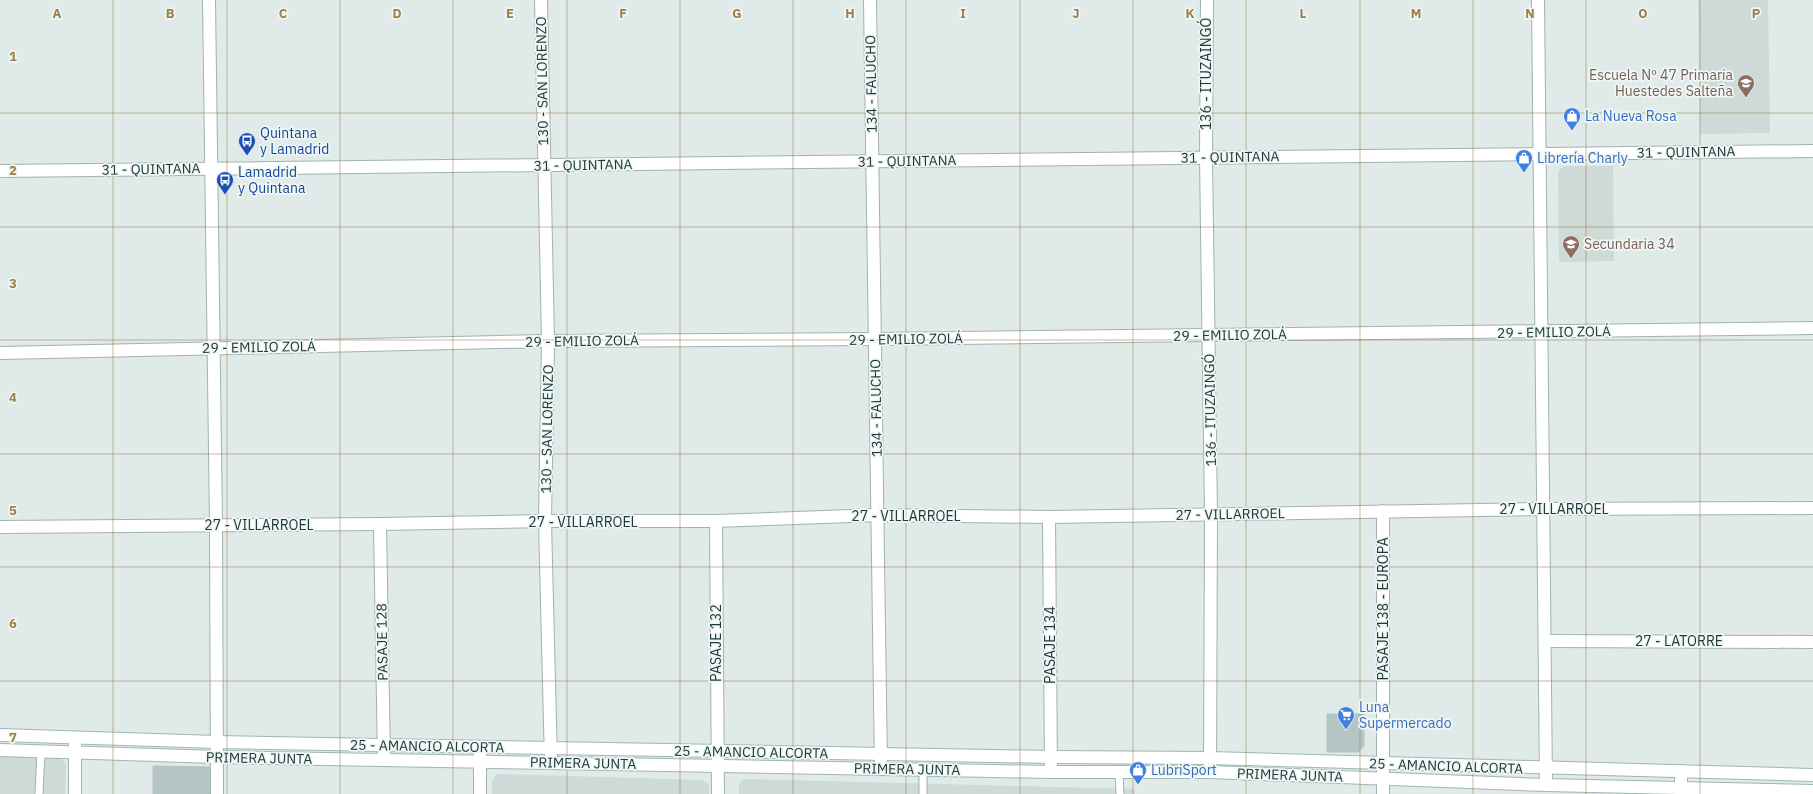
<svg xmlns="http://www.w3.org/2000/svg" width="1813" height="794" viewBox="0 0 1813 794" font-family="'IBM Plex Sans',sans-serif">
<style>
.built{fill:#cddad8}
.building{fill:#b4c5c3;stroke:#b1c4c2}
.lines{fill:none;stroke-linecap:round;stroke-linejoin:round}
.lane-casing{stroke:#a2b2b1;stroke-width:9}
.street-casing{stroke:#a2b2b1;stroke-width:14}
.secondary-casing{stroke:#9eb6b5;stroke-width:14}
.lane{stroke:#fff;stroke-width:7}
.street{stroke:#fff;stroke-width:12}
.secondary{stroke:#fff;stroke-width:12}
.grid{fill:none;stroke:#9f7e49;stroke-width:1;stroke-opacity:0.55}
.labels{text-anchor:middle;stroke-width:3.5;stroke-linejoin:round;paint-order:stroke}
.street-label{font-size:14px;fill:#203a3b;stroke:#eff7f5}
.education-label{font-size:14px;fill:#785e54;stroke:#eff7f5;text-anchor:end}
.shop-label{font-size:14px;fill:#366cbe;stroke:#eff7f5;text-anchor:start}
.transit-label{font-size:14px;fill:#164399;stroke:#eff7f5;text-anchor:start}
.grid-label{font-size:13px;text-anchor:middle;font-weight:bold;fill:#9f7e49;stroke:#eff7f5;stroke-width:3.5;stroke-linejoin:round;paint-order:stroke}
</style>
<rect width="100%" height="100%" fill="#dfeae9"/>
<g class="built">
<path d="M 1698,0 L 1768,0 L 1770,133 L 1700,134 Z"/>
<path d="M 1564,166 L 1613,166 L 1614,261 L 1559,262 L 1558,172 Z"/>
<path d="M 0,756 L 60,757 L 66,764 L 65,794 L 0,794 Z"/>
<path d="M 497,774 L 703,780 L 709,784 L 709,794 L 492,794 L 492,780 Z"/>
<path d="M 744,779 L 1134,789 L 1135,794 L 739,794 L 739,785 Z"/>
</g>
<g class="building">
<path d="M 1327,714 L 1364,714 L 1364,746 L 1358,752 L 1327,752 Z"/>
<path d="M 153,766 L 210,767 L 211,794 L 153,794 Z"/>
</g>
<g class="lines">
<g class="lane-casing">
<g id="lane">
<path d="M 1119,773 L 1120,794"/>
<path d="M 39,794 L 41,752"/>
<path d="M 923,794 L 923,769"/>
</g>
</g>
<g class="street-casing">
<g id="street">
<path d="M 209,0 L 216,525 L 217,794"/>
<path d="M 541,0 L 548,341 L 545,521 L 551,763"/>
<path d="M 870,0 L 881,768"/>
<path d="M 1207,0 L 1206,158 L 1211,514 L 1210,772"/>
<path d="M 1538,0 L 1546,785"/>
<path d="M 0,171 L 1813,151"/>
<path d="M 0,353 L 548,341 L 875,339 L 1813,328"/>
<path d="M 1383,511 L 1383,794"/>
<path d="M 1049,517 L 1051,772"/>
<path d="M 716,521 L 718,794"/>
<path d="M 380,524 L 384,760"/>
<path d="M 0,527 L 380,524 L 545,521 L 716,521 L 878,515 L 1049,517 L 1542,509 L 1813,508"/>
<path d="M 1546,641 L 1813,642"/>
<path d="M 75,794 L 75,738"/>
<path d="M 480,794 L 480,747"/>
<path d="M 1681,794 L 1681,771"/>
</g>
</g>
<g class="secondary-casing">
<g id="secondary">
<path d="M 0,735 L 216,742 L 1051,757 L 1211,758 L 1813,775"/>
<path d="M 0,750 L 216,757 L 1051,772 L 1210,772 L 1546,785 L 1813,791"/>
</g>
</g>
<use href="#lane" class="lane"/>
<use href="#street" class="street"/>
<use href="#secondary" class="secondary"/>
</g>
<path class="grid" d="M 113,0 L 113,794M 227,0 L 227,794M 340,0 L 340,794M 453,0 L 453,794M 567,0 L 567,794M 680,0 L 680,794M 793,0 L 793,794M 906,0 L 906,794M 1020,0 L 1020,794M 1133,0 L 1133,794M 1246,0 L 1246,794M 1360,0 L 1360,794M 1473,0 L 1473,794M 1586,0 L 1586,794M 1700,0 L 1700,794M 0,113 L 1813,113M 0,227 L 1813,227M 0,340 L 1813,340M 0,454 L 1813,454M 0,567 L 1813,567M 0,681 L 1813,681"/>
<defs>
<g id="school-pin" transform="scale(0.9)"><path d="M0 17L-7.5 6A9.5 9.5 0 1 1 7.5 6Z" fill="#8d6e63" stroke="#eff7f5"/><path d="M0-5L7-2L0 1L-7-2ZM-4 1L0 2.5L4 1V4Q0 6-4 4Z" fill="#fff"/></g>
<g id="shop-pin" transform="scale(0.9)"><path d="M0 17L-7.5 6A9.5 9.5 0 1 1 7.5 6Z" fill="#3f7fe0" stroke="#eff7f5"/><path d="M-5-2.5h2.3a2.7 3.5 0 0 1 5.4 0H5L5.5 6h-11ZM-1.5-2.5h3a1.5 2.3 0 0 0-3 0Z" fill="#fff"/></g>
<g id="bus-pin" transform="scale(0.9)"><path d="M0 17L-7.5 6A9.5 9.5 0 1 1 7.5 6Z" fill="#1a4fb4" stroke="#eff7f5"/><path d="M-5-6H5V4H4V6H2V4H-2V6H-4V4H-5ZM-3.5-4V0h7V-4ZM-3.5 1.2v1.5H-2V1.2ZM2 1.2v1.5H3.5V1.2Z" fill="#fff"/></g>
<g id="supermarket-pin" transform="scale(0.9)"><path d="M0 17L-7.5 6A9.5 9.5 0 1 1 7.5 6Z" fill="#3f7fe0" stroke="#eff7f5"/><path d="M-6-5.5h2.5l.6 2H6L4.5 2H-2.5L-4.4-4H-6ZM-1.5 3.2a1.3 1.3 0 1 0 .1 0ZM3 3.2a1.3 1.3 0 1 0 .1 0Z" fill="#fff"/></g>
</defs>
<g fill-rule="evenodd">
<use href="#school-pin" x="1746" y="83"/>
<use href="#shop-pin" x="1572" y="116"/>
<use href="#bus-pin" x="247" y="141"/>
<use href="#shop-pin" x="1524" y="158"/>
<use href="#bus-pin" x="225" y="180"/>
<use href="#school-pin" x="1571" y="244"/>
<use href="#supermarket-pin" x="1346" y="715"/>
<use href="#shop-pin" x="1138" y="770"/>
</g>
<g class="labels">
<g class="street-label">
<text transform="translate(1206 74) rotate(-90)" y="5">136 - ITUZAINGÓ</text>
<text transform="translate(542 81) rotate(-91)" y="5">130 - SAN LORENZO</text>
<text transform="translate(871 84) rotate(-91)" y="5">134 - FALUCHO</text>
<text transform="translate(1686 152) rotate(-1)" y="5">31 - QUINTANA</text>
<text transform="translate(1230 157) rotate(-1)" y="5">31 - QUINTANA</text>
<text transform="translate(907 161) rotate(-1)" y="5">31 - QUINTANA</text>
<text transform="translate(583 165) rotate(-1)" y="5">31 - QUINTANA</text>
<text transform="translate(151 169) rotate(-1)" y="5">31 - QUINTANA</text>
<text transform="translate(1554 332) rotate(-1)" y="5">29 - EMILIO ZOLÁ</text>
<text transform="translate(1230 335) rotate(-1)" y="5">29 - EMILIO ZOLÁ</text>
<text transform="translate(906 339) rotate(-1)" y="5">29 - EMILIO ZOLÁ</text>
<text transform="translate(582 341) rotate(-1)" y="5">29 - EMILIO ZOLÁ</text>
<text transform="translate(259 347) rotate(-1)" y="5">29 - EMILIO ZOLÁ</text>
<text transform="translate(876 408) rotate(-91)" y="5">134 - FALUCHO</text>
<text transform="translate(1210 410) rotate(-91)" y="5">136 - ITUZAINGÓ</text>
<text transform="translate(547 429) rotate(-89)" y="5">130 - SAN LORENZO</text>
<text x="1554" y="514">27 - VILLARROEL</text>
<text transform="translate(1230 514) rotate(-1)" y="5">27 - VILLARROEL</text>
<text x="906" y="521">27 - VILLARROEL</text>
<text x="583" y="527">27 - VILLARROEL</text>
<text x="259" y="530">27 - VILLARROEL</text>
<text transform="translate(1383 609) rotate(-90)" y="5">PASAJE 138 - EUROPA</text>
<text x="1679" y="646">27 - LATORRE</text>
<text transform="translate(382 642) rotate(-91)" y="5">PASAJE 128</text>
<text transform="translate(716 643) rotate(-90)" y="5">PASAJE 132</text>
<text transform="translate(1050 645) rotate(-90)" y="5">PASAJE 134</text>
<text transform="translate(427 746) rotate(1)" y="5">25 - AMANCIO ALCORTA</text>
<text transform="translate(751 752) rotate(1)" y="5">25 - AMANCIO ALCORTA</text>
<text transform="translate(259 758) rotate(1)" y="5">PRIMERA JUNTA</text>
<text transform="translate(583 763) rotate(1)" y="5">PRIMERA JUNTA</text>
<text transform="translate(1446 766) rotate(2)" y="5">25 - AMANCIO ALCORTA</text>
<text transform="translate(907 769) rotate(1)" y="5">PRIMERA JUNTA</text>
<text transform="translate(1290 775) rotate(2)" y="5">PRIMERA JUNTA</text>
</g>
<g class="education-label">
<text x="1733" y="80">Escuela Nº 47 Primaria<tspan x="1733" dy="16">Huestedes Salteña</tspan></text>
<text x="1584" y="249" text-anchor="start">Secundaria 34</text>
</g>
<g class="shop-label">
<text x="1585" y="121">La Nueva Rosa</text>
<text x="1537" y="163">Librería Charly</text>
<text x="1359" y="712">Luna<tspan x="1359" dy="16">Supermercado</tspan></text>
<text x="1151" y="775">LubriSport</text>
</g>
<g class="transit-label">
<text x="260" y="138">Quintana<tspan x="260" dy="16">y Lamadrid</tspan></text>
<text x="238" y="177">Lamadrid<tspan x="238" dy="16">y Quintana</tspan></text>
</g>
</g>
<g class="grid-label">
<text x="57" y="18">A</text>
<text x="170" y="18">B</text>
<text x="283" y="18">C</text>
<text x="397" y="18">D</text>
<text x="510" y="18">E</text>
<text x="623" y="18">F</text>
<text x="737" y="18">G</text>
<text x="850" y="18">H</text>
<text x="963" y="18">I</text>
<text x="1076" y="18">J</text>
<text x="1190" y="18">K</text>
<text x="1303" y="18">L</text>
<text x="1416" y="18">M</text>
<text x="1530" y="18">N</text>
<text x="1643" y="18">O</text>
<text x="1756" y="18">P</text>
<text x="13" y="61">1</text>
<text x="13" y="175">2</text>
<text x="13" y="288">3</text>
<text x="13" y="402">4</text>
<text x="13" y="515">5</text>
<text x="13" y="628">6</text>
<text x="13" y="742">7</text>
</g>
</svg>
